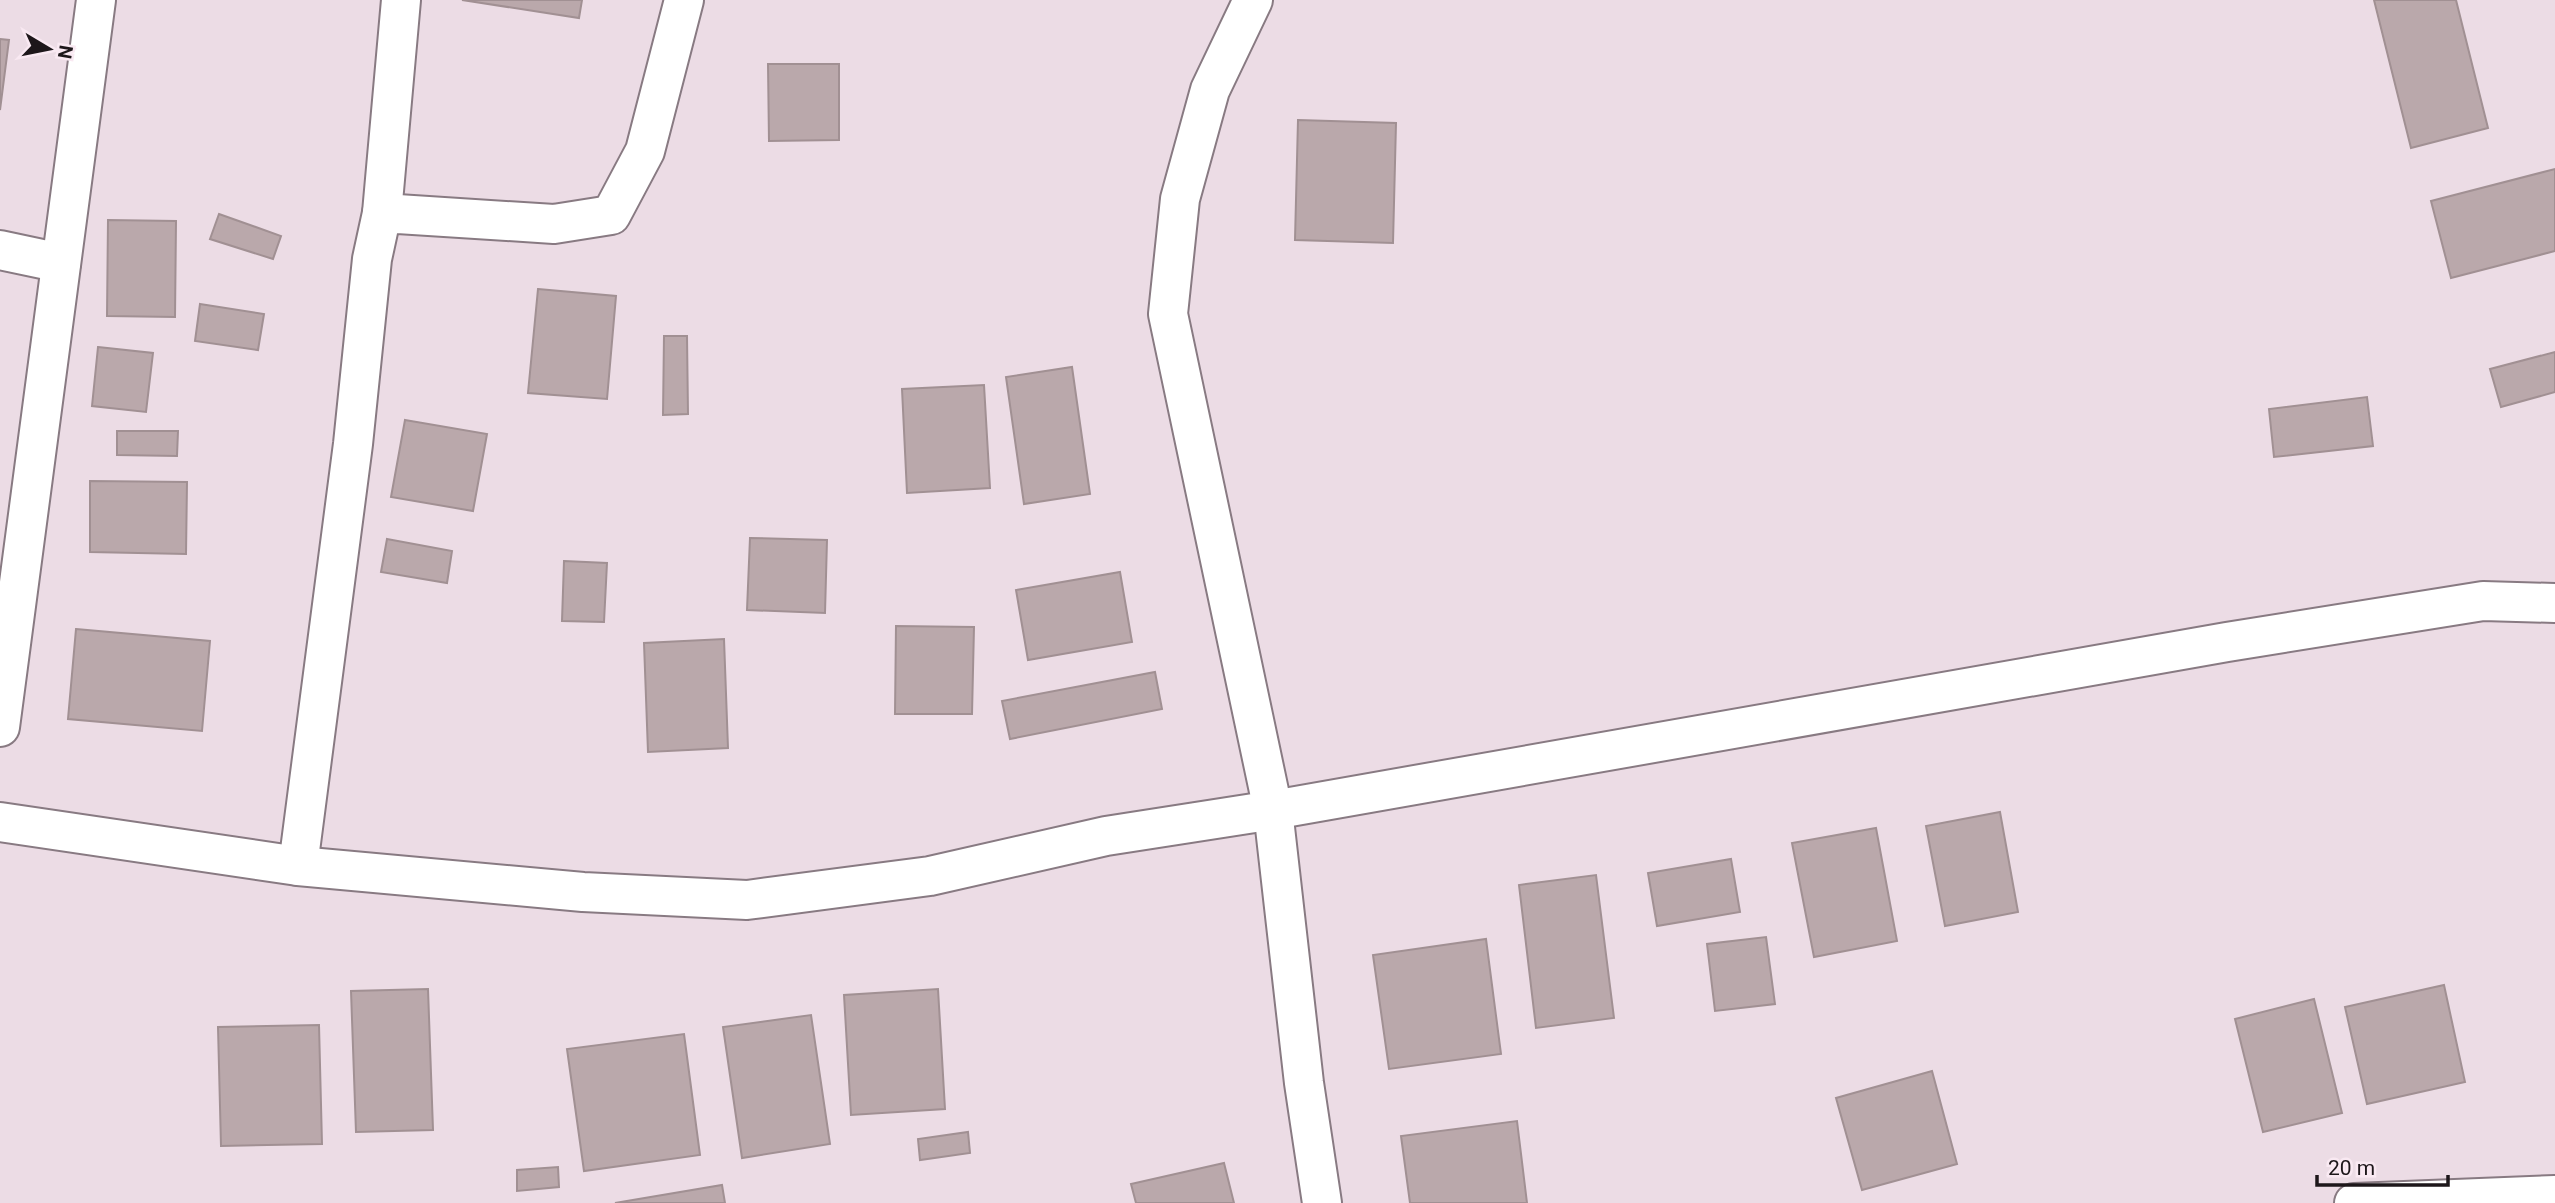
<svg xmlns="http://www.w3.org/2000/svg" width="2555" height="1203" viewBox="0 0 2555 1203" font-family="Roboto,sans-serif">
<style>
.building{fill:#baa8ab;stroke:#a19093;stroke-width:2}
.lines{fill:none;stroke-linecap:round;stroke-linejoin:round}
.street-casing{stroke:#887a82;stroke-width:42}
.secondary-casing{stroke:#887a82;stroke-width:42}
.street{stroke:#fff;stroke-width:38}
.secondary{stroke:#fff;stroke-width:38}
</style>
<rect width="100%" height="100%" fill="#ecdce5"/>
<g class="building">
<path d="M 462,0 L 582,0 L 579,18 Z"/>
<path d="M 2374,0 L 2456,0 L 2488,128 L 2411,148 Z"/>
<path d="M 0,39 L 9,40 L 0,110 Z"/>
<path d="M 768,64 L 839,64 L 839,140 L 769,141 Z"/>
<path d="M 1298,120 L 1396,123 L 1393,243 L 1295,240 Z"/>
<path d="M 2555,169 L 2555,251 L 2451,278 L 2431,201 Z"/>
<path d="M 219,214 L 281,236 L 273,259 L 210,239 Z"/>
<path d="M 108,220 L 176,221 L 175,317 L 107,316 Z"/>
<path d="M 538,289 L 616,296 L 607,399 L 528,393 Z"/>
<path d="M 200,304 L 264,314 L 258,350 L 195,341 Z"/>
<path d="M 664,336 L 687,336 L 688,414 L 663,415 Z"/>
<path d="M 98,347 L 153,353 L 146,412 L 92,406 Z"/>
<path d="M 2555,352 L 2555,392 L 2501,407 L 2490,369 Z"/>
<path d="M 1072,367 L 1090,494 L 1024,504 L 1006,377 Z"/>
<path d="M 984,385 L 990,488 L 907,493 L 902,389 Z"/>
<path d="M 2367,397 L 2373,446 L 2274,457 L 2269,409 Z"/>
<path d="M 405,420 L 487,434 L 473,511 L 391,497 Z"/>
<path d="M 117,431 L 178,431 L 177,456 L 117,455 Z"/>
<path d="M 90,481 L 187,482 L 186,554 L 90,552 Z"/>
<path d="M 750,538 L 827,540 L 825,613 L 747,610 Z"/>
<path d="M 387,539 L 452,551 L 447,583 L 381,572 Z"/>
<path d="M 564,561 L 607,563 L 604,622 L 562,621 Z"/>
<path d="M 1120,572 L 1132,642 L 1028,660 L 1016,590 Z"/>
<path d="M 896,626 L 974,627 L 972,714 L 895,714 Z"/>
<path d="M 76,629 L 210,641 L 202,731 L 68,719 Z"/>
<path d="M 724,639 L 728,748 L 648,752 L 644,643 Z"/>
<path d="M 1155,672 L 1162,709 L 1010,739 L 1002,701 Z"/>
<path d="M 2000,812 L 2018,912 L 1945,926 L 1926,826 Z"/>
<path d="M 1876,828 L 1897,941 L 1814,957 L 1792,843 Z"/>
<path d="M 1731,859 L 1740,912 L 1657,926 L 1648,873 Z"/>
<path d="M 1596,875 L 1614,1018 L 1536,1028 L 1519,885 Z"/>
<path d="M 1766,937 L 1775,1004 L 1715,1011 L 1707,944 Z"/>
<path d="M 1486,939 L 1501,1054 L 1389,1069 L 1373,955 Z"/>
<path d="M 2444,985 L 2465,1082 L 2367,1104 L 2345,1007 Z"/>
<path d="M 428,989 L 433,1130 L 356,1132 L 351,991 Z"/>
<path d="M 938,989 L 945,1109 L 851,1115 L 844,995 Z"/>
<path d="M 2314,999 L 2342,1113 L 2263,1132 L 2235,1019 Z"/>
<path d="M 811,1015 L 830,1144 L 742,1158 L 723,1027 Z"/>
<path d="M 319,1025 L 322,1144 L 221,1146 L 218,1027 Z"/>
<path d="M 684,1034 L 700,1155 L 584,1171 L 567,1049 Z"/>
<path d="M 1932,1071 L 1957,1164 L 1862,1190 L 1836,1098 Z"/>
<path d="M 1517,1121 L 1527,1203 L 1410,1203 L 1401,1136 Z"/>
<path d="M 968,1132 L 970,1153 L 920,1160 L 918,1139 Z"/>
<path d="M 1224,1163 L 1234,1203 L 1136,1203 L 1131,1184 Z"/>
<path d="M 558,1167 L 559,1187 L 517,1191 L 517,1170 Z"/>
<path d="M 722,1185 L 725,1203 L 615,1203 Z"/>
</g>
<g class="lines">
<g class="street-casing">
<g id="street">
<path d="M 1253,0 L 1210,90 L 1180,199 L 1168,314 L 1273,810 L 1304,1083 L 1322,1203"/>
<path d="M 382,213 L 401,0"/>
<path d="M 0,250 L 61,263"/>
<path d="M 0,727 L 96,0"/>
<path d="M 298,866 L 353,444 L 372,259 L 382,213 L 554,224 L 611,215 L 645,151 L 684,0"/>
<path d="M 2354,1203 L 2555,1195"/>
</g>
</g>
<g class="secondary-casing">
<path id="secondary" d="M 0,822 L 298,866 L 583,892 L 747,900 L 930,876 L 1106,836 L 1273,810 L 2227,642 L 2483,601 L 2555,603"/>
</g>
<use href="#street" class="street"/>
<use href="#secondary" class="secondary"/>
</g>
<g transform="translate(49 49) rotate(100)" stroke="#f9e9f2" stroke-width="5" paint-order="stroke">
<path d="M0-5L12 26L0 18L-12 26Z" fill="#1d171a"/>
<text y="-10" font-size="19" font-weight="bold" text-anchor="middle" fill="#1d171a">N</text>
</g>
<path d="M2317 1175v10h131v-10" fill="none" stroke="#1d171a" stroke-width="3.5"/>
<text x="2328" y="1175" font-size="21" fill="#1d171a" stroke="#f9e9f2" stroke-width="5" paint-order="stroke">20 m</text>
</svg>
